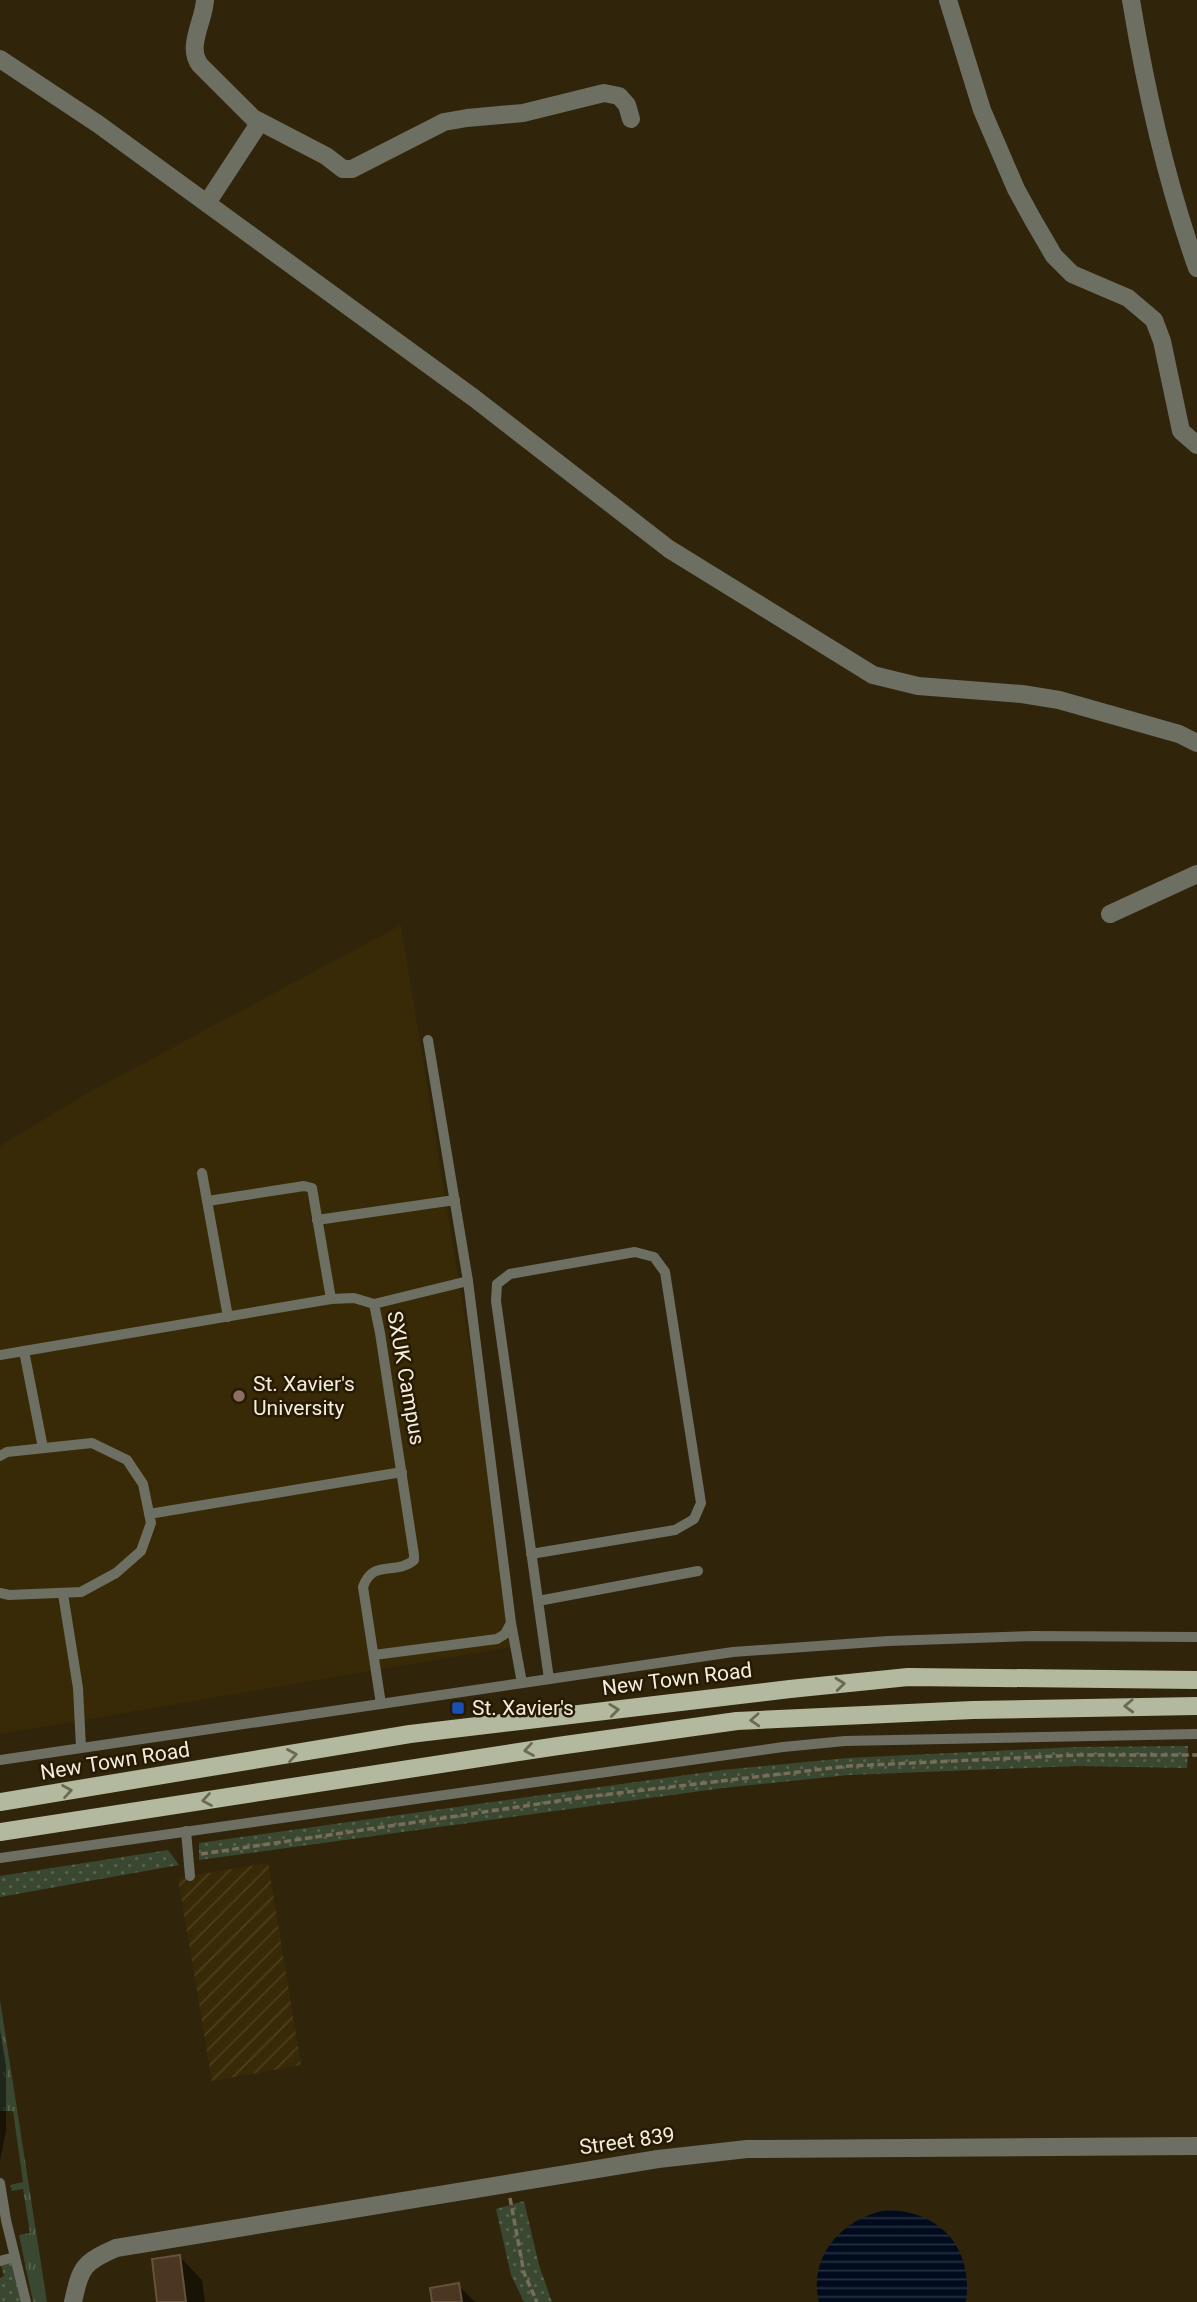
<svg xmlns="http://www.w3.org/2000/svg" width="1197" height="2302" viewBox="0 0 1197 2302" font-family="Roboto,sans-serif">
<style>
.built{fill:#382a07}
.industrial{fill:url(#industrial-furrows)}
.grass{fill:url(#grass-tufts)}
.park{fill:url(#park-dots)}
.water{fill:url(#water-rules)}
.shadow{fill:#0007}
.building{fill:#4b3721;stroke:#66513c;stroke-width:2}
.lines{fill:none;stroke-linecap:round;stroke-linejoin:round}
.path{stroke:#776d58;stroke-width:3.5;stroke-dasharray:7 3.5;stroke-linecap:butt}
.lane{stroke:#6c6f62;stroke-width:10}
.street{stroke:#6c6f62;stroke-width:18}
.primary{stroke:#b3b99e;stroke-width:18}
.oneway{stroke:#6c6a50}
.education-dot{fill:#8d6e63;stroke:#261a02;stroke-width:2.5}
.transit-dot{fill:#1a4fb4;stroke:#261a02;stroke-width:2.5}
.labels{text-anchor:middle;stroke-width:5;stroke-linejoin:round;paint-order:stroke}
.street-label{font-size:21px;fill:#f4edde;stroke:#261a02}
.poi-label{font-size:21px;fill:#f4edde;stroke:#261a02;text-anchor:start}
</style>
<defs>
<pattern id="industrial-furrows" width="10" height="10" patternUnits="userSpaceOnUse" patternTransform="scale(1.75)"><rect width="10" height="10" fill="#382a07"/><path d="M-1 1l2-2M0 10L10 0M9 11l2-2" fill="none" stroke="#4c3f1f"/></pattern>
<pattern id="grass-tufts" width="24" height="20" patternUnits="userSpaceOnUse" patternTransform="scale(1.75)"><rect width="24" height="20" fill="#3b4831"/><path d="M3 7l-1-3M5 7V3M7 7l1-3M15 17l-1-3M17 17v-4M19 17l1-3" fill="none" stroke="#58634e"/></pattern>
<pattern id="park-dots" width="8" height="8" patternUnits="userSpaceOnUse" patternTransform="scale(1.75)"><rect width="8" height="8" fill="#3b4831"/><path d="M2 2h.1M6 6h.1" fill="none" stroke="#58634e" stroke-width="1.8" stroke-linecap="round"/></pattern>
<pattern id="water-rules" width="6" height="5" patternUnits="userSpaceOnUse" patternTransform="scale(1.75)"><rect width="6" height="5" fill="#010b1e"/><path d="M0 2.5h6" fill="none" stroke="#272f3e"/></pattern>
</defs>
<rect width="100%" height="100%" fill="#30240b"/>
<path class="built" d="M 401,925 L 518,1646 L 0,1734 L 0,1146 L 86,1094 Z"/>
<path class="industrial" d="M 268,1863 L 301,2065 L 212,2081 L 178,1878 Z"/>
<path class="grass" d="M 0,2000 L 47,2302 L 33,2302 L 19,2235 L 30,2233 L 23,2189 L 12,2191 L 10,2185 L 23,2182 L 13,2111 L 0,2111 Z"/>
<g class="park">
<path d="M 1188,1746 L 1187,1768 L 1077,1766 L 849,1775 L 723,1788 L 199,1860 L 199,1843 L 722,1770 L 847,1758 L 1077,1747 Z"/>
<path d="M 168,1850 L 179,1865 L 0,1897 L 0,1876 Z"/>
<path d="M 524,2201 L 539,2265 L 552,2302 L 524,2302 L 511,2275 L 496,2209 Z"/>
<path d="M 13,2262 L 23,2302 L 0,2302 L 0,2278 L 4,2276 L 1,2265 Z"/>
</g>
<path class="water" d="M 889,2210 C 942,2212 973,2249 966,2302 L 819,2302 C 807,2255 845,2216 889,2210 Z"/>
<g class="shadow">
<path d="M 0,2029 L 6,2066 L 6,2131 L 0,2160 Z"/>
<path d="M 180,2257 L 202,2280 L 205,2302 L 159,2302 Z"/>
<path d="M 458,2285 L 475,2302 L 434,2302 Z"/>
</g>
<g class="building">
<path d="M 180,2255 L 186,2302 L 157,2302 L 152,2259 Z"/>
<path d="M 459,2283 L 462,2302 L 432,2302 L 430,2288 Z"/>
</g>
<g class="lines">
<g class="path">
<path d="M 201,1854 L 585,1797 L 849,1766 L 1079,1755 L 1197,1755"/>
<path d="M 510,2198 L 524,2273 L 537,2302"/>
</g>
<g class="lane">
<path d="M 202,1173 L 228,1317"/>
<path d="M 208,1201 L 304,1186 L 312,1188 L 331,1299"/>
<path d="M 317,1220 L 455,1200"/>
<path d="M 374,1304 L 468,1281"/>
<path d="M 24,1351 L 331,1299 L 354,1298 L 374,1304 L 380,1333 L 414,1555 L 414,1560 C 396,1576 373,1558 363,1587 L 381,1704"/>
<path d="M 0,1355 L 24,1351 L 43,1448"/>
<path d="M 0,1456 L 7,1452 L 92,1443 L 127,1460 L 143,1484 L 151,1523 L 141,1551 L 116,1573 L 81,1592 L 9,1595 L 0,1593"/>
<path d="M 149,1514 L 402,1472"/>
<path d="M 531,1554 L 675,1530 L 694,1519 L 701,1503 L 665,1272 L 654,1257 L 635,1252 L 510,1274 L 497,1284 L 496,1301 L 549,1679"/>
<path d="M 63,1594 L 78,1688 L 81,1747"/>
<path d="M 538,1601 L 698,1571"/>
<path d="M 511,1623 L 522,1683"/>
<path d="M 374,1655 L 497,1639 L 505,1634 L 511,1623 L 468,1281 L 428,1040"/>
<path d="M 0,1760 L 733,1652 L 888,1641 L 1034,1636 L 1197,1637"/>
<path d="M 186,1831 L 190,1876"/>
<path d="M 0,1858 L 783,1747 L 845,1741 L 1197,1734"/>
<path d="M 0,2183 L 6,2220 L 26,2302"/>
<path d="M 0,2261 L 15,2257"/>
</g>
<g class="street">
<path d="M 205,0 C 204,21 186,47 200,65 L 253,118 L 326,156 L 343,169 L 352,169 L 444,122 L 467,118 L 523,113 L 604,93 L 619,96 L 627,105 L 631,119"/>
<path d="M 948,0 L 982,110 L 1016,189 L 1033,220 L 1054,256 L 1072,274 L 1128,298 L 1154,320 L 1162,341 L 1181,431 L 1197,445"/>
<path d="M 1131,0 C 1146,91 1166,181 1197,268"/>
<path d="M 0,59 L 98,124 L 474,398 L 669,549 L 873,675 L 918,686 L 1022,694 L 1059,700 L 1179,734 L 1197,743"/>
<path d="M 207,203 L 260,122"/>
<path d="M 1110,914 L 1197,874"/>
<path d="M 73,2302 C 81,2266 83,2263 116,2248 L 658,2159 L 747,2149 L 1197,2146"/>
</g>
<g class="primary">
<path d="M 0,1802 L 410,1734 L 790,1689 L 908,1677 L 1197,1680"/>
<path d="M 0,1832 L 558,1746 L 737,1721 L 973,1710 L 1197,1706"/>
</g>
</g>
<defs><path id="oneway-chevron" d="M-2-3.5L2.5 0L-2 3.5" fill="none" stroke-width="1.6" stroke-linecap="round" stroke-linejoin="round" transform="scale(1.75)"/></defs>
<g class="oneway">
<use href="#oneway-chevron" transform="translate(840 1684) rotate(-6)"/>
<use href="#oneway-chevron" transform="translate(1129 1706) rotate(178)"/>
<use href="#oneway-chevron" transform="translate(614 1710) rotate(-7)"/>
<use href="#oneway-chevron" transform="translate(755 1720) rotate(177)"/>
<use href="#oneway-chevron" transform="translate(529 1750) rotate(171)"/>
<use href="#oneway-chevron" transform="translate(292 1755) rotate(-10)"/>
<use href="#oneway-chevron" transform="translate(67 1791) rotate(-9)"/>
<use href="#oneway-chevron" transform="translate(207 1800) rotate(171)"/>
</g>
<circle class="education-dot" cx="239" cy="1396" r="7"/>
<rect class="transit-dot" x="451" y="1701" width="14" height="14" rx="3.5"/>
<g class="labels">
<g class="street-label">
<text transform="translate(406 1378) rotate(80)" y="7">SXUK Campus</text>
<text transform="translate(677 1679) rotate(-7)" y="7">New Town Road</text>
<text transform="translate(115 1761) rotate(-9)" y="7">New Town Road</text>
<text transform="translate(627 2141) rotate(-8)" y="7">Street 839</text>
</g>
<g class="poi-label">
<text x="253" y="1391">St. Xavier's<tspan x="253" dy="24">University</tspan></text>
<text x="472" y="1715">St. Xavier's</text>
</g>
</g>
</svg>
